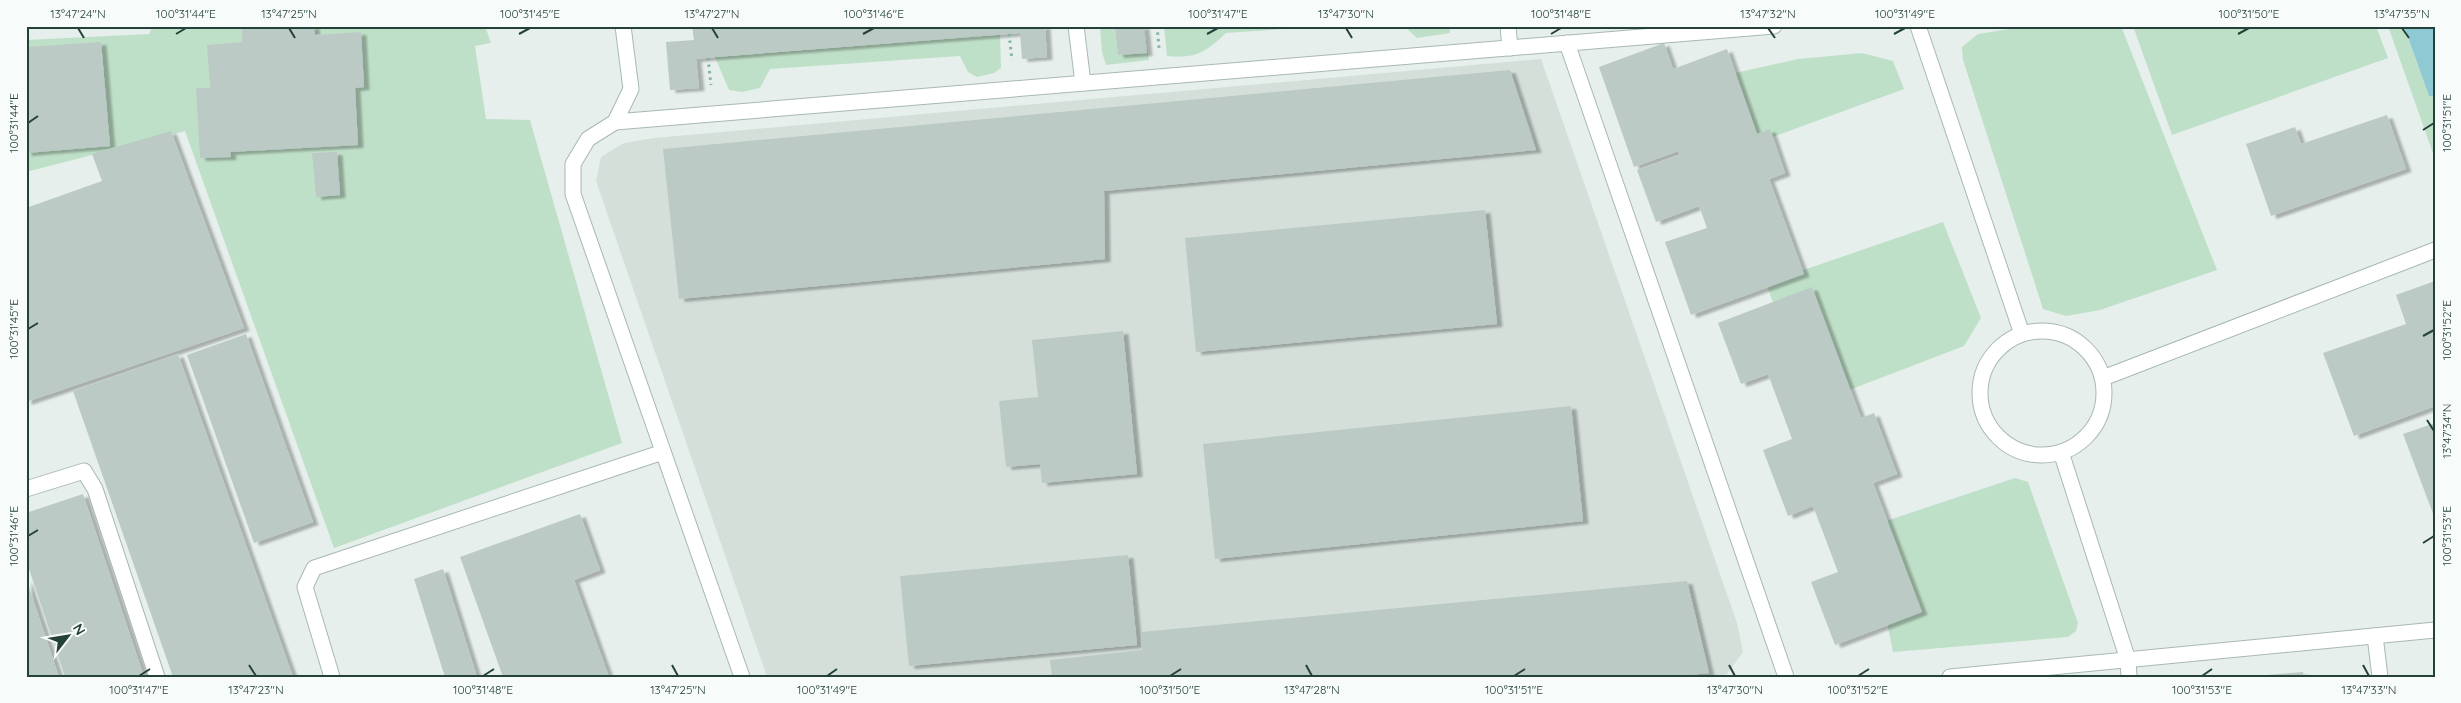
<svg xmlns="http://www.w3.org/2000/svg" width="2461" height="703" viewBox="0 0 2461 703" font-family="Quicksand,sans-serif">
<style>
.built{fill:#d4dfda}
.green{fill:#bfe0c8}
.water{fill:#8ec9d4}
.building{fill:#bbcac4;filter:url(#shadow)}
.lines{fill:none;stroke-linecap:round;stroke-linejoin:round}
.service-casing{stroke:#a8b8b2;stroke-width:17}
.path{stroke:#86b3a5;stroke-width:3;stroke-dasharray:2.5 4;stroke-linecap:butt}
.service{stroke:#fff;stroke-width:15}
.ticks{fill:none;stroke:#24423a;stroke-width:2}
.neatline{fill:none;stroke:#24423a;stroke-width:2}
.ticks-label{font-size:12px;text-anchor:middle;fill:#24423a}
</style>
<defs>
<filter id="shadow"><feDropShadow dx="5.5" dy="3" stdDeviation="1" flood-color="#0004"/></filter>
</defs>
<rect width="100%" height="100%" fill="#e6efeb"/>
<path class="built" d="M 1541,59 L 1737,623 L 1743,652 L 1725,677 L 767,677 L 596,181 L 601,157 L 624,143 L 654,138 Z"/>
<g class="green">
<path d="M 153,26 L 485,26 L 491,43 L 475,46 L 486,119 L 530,120 L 622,443 L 334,548 L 185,131 L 26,172 L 26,40 L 149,34 Z"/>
<path d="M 1100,26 L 1144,26 L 1149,60 L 1106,65 L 1102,52 Z"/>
<path d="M 1164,26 L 1330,26 L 1226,33 C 1206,52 1196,59 1167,56 Z"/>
<path d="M 1404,26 L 1450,26 L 1450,33 L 1417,38 Z"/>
<path d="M 2028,26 L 2121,26 L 2217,270 L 2100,310 L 2066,316 L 2043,309 L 1963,60 L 1962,47 L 1978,34 Z"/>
<path d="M 2133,26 L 2376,26 L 2388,58 L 2172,135 Z"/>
<path d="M 2388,26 L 2404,26 L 2429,96 L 2435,96 L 2435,159 Z"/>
<path d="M 1000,34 L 1001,68 L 994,73 L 977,77 L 968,72 L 960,56 L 770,69 L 760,88 L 742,92 L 729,90 L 715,57 Z"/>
<path d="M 1862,53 L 1893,61 L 1904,89 L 1756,143 L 1735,73 L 1798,59 Z"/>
<path d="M 1943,222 L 1981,318 L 1964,346 L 1810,405 L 1766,283 Z"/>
<path d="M 2015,478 L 2028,482 L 2078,623 L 2076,631 L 2068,637 L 1893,652 L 1868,527 Z"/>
</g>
<path class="water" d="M 2404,26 L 2435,26 L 2435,96 L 2429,96 Z"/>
<g class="building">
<path d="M 282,26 L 314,26 L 315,35 L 361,32 L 364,87 L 355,88 L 358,145 L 230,152 L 231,157 L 200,158 L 196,88 L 210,88 L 207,45 L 242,42 L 242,28 Z"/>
<path d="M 692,26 L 1045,26 L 1047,57 L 1022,59 L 1020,33 L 715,57 L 696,59 L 699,88 L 670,90 L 666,42 L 694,40 Z"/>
<path d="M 1115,26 L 1144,26 L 1147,53 L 1118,55 Z"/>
<path d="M 101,42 L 110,146 L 26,153 L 26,47 Z"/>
<path d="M 1664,43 L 1673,69 L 1727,49 L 1757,134 L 1770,129 L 1785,173 L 1769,179 L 1804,274 L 1691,315 L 1665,242 L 1707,228 L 1699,206 L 1656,222 L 1637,170 L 1680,155 L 1678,151 L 1634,167 L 1599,67 Z"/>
<path d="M 1510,70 L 1536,150 L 1104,191 L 1105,259 L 679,299 L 663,149 Z"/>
<path d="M 2387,115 L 2406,169 L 2271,216 L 2246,144 L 2295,127 L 2301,144 Z"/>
<path d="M 171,131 L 244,328 L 26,402 L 26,208 L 102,181 L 92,154 Z"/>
<path d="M 337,152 L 340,195 L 316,197 L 312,153 Z"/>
<path d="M 1485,210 L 1497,324 L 1196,352 L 1185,238 Z"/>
<path d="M 2435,281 L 2435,406 L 2354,436 L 2323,353 L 2406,324 L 2396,295 Z"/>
<path d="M 1812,287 L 1861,418 L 1874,413 L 1897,474 L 1873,483 L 1922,612 L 1835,645 L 1811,582 L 1838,572 L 1813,506 L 1788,516 L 1763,450 L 1792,439 L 1768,374 L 1741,384 L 1718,323 Z"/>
<path d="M 1123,331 L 1137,474 L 1042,483 L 1040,464 L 1006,467 L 999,401 L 1038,397 L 1032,340 Z"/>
<path d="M 246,334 L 313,522 L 254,543 L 187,355 Z"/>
<path d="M 178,354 L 293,677 L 173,677 L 73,391 Z"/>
<path d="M 1571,406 L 1583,521 L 1215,559 L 1203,444 Z"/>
<path d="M 2435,423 L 2435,519 L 2403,434 Z"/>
<path d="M 83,494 L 144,677 L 65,677 L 26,560 L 26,513 Z"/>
<path d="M 580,514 L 600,570 L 574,580 L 609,677 L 503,677 L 460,557 Z"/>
<path d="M 1128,555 L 1137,645 L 909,666 L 900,576 Z"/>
<path d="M 443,569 L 477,677 L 445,677 L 414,579 Z"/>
<path d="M 26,581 L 27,581 L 59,677 L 26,677 Z"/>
<path d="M 1687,581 L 1709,673 L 1669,677 L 1052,677 L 1050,660 L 1142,650 L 1141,632 Z"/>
<path d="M 2303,672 L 2304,677 L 2267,677 L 2267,675 Z"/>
</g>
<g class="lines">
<g class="service-casing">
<g id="service">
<path d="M 623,26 L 631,89 L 615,122 L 588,139 L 573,164 L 573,194 L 742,677"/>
<path d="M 1076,26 L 1083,83"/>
<path d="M 1508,26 L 1510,48"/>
<path d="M 1918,26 L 2022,334"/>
<path d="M 1567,43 L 1786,677"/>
<path d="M 615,122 L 1774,26"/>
<circle cx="2042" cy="393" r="62"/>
<path d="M 2103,378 L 2435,250"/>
<path d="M 2061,452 L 2128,660 L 2129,677"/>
<path d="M 26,489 L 84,471 L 95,489 L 157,677"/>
<path d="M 2375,636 L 2380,677"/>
<path d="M 332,677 L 305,587 L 314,568 L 663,452"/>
<path d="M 1950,677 L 2435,630"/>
</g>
</g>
<g class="path">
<path d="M 1157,26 L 1159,48"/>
<path d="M 1009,34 L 1012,60"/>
<path d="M 708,58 L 711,85"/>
</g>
<use href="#service" class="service"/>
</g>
<path class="ticks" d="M 78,28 L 84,38M 289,28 L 295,38M 712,28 L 718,38M 1346,28 L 1352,38M 1768,28 L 1775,38M 2402,28 L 2409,38M 176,34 L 186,28M 519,34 L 530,28M 863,34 L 874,28M 1207,34 L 1218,28M 1551,34 L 1561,28M 1894,34 L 1905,28M 2238,34 L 2249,28M 28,123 L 38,116M 2423,130 L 2434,123M 28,329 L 38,323M 2423,336 L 2434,330M 2427,420 L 2434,431M 28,536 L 38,530M 2423,543 L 2434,536M 249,665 L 256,676M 672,665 L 678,676M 1306,665 L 1312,676M 1729,665 L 1735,676M 2363,665 L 2369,676M 139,676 L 150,669M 483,676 L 494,669M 827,676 L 837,669M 1170,676 L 1181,669M 1514,676 L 1525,669M 1858,676 L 1869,669M 2202,676 L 2212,669"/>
<rect width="2461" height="703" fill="none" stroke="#f7fbf9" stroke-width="55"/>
<g transform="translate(68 636) rotate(59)" stroke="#f7fbf9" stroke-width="4" paint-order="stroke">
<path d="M0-4L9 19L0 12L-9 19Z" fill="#24423a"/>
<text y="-8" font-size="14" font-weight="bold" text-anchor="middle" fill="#24423a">N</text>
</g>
<rect x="28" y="28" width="2406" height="648" class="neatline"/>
<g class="ticks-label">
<text x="78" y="18">13°47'24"N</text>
<text x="186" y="18">100°31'44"E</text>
<text x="289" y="18">13°47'25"N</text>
<text x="530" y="18">100°31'45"E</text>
<text x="712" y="18">13°47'27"N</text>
<text x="874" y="18">100°31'46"E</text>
<text x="1218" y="18">100°31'47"E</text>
<text x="1346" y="18">13°47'30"N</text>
<text x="1561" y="18">100°31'48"E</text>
<text x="1768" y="18">13°47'32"N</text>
<text x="1905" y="18">100°31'49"E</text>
<text x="2249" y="18">100°31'50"E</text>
<text x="2402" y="18">13°47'35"N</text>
<text transform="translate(14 123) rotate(-90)" y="4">100°31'44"E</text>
<text transform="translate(2447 123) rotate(-90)" y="4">100°31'51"E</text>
<text transform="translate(14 329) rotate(-90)" y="4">100°31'45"E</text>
<text transform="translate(2447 330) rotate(-90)" y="4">100°31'52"E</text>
<text transform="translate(2447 431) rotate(-90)" y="4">13°47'34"N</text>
<text transform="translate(14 536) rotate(-90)" y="4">100°31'46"E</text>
<text transform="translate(2447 536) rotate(-90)" y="4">100°31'53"E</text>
<text x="139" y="694">100°31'47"E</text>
<text x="256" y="694">13°47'23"N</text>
<text x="483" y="694">100°31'48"E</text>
<text x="678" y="694">13°47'25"N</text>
<text x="827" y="694">100°31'49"E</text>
<text x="1170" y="694">100°31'50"E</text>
<text x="1312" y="694">13°47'28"N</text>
<text x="1514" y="694">100°31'51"E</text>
<text x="1735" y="694">13°47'30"N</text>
<text x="1858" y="694">100°31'52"E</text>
<text x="2202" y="694">100°31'53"E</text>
<text x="2369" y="694">13°47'33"N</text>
</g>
</svg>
